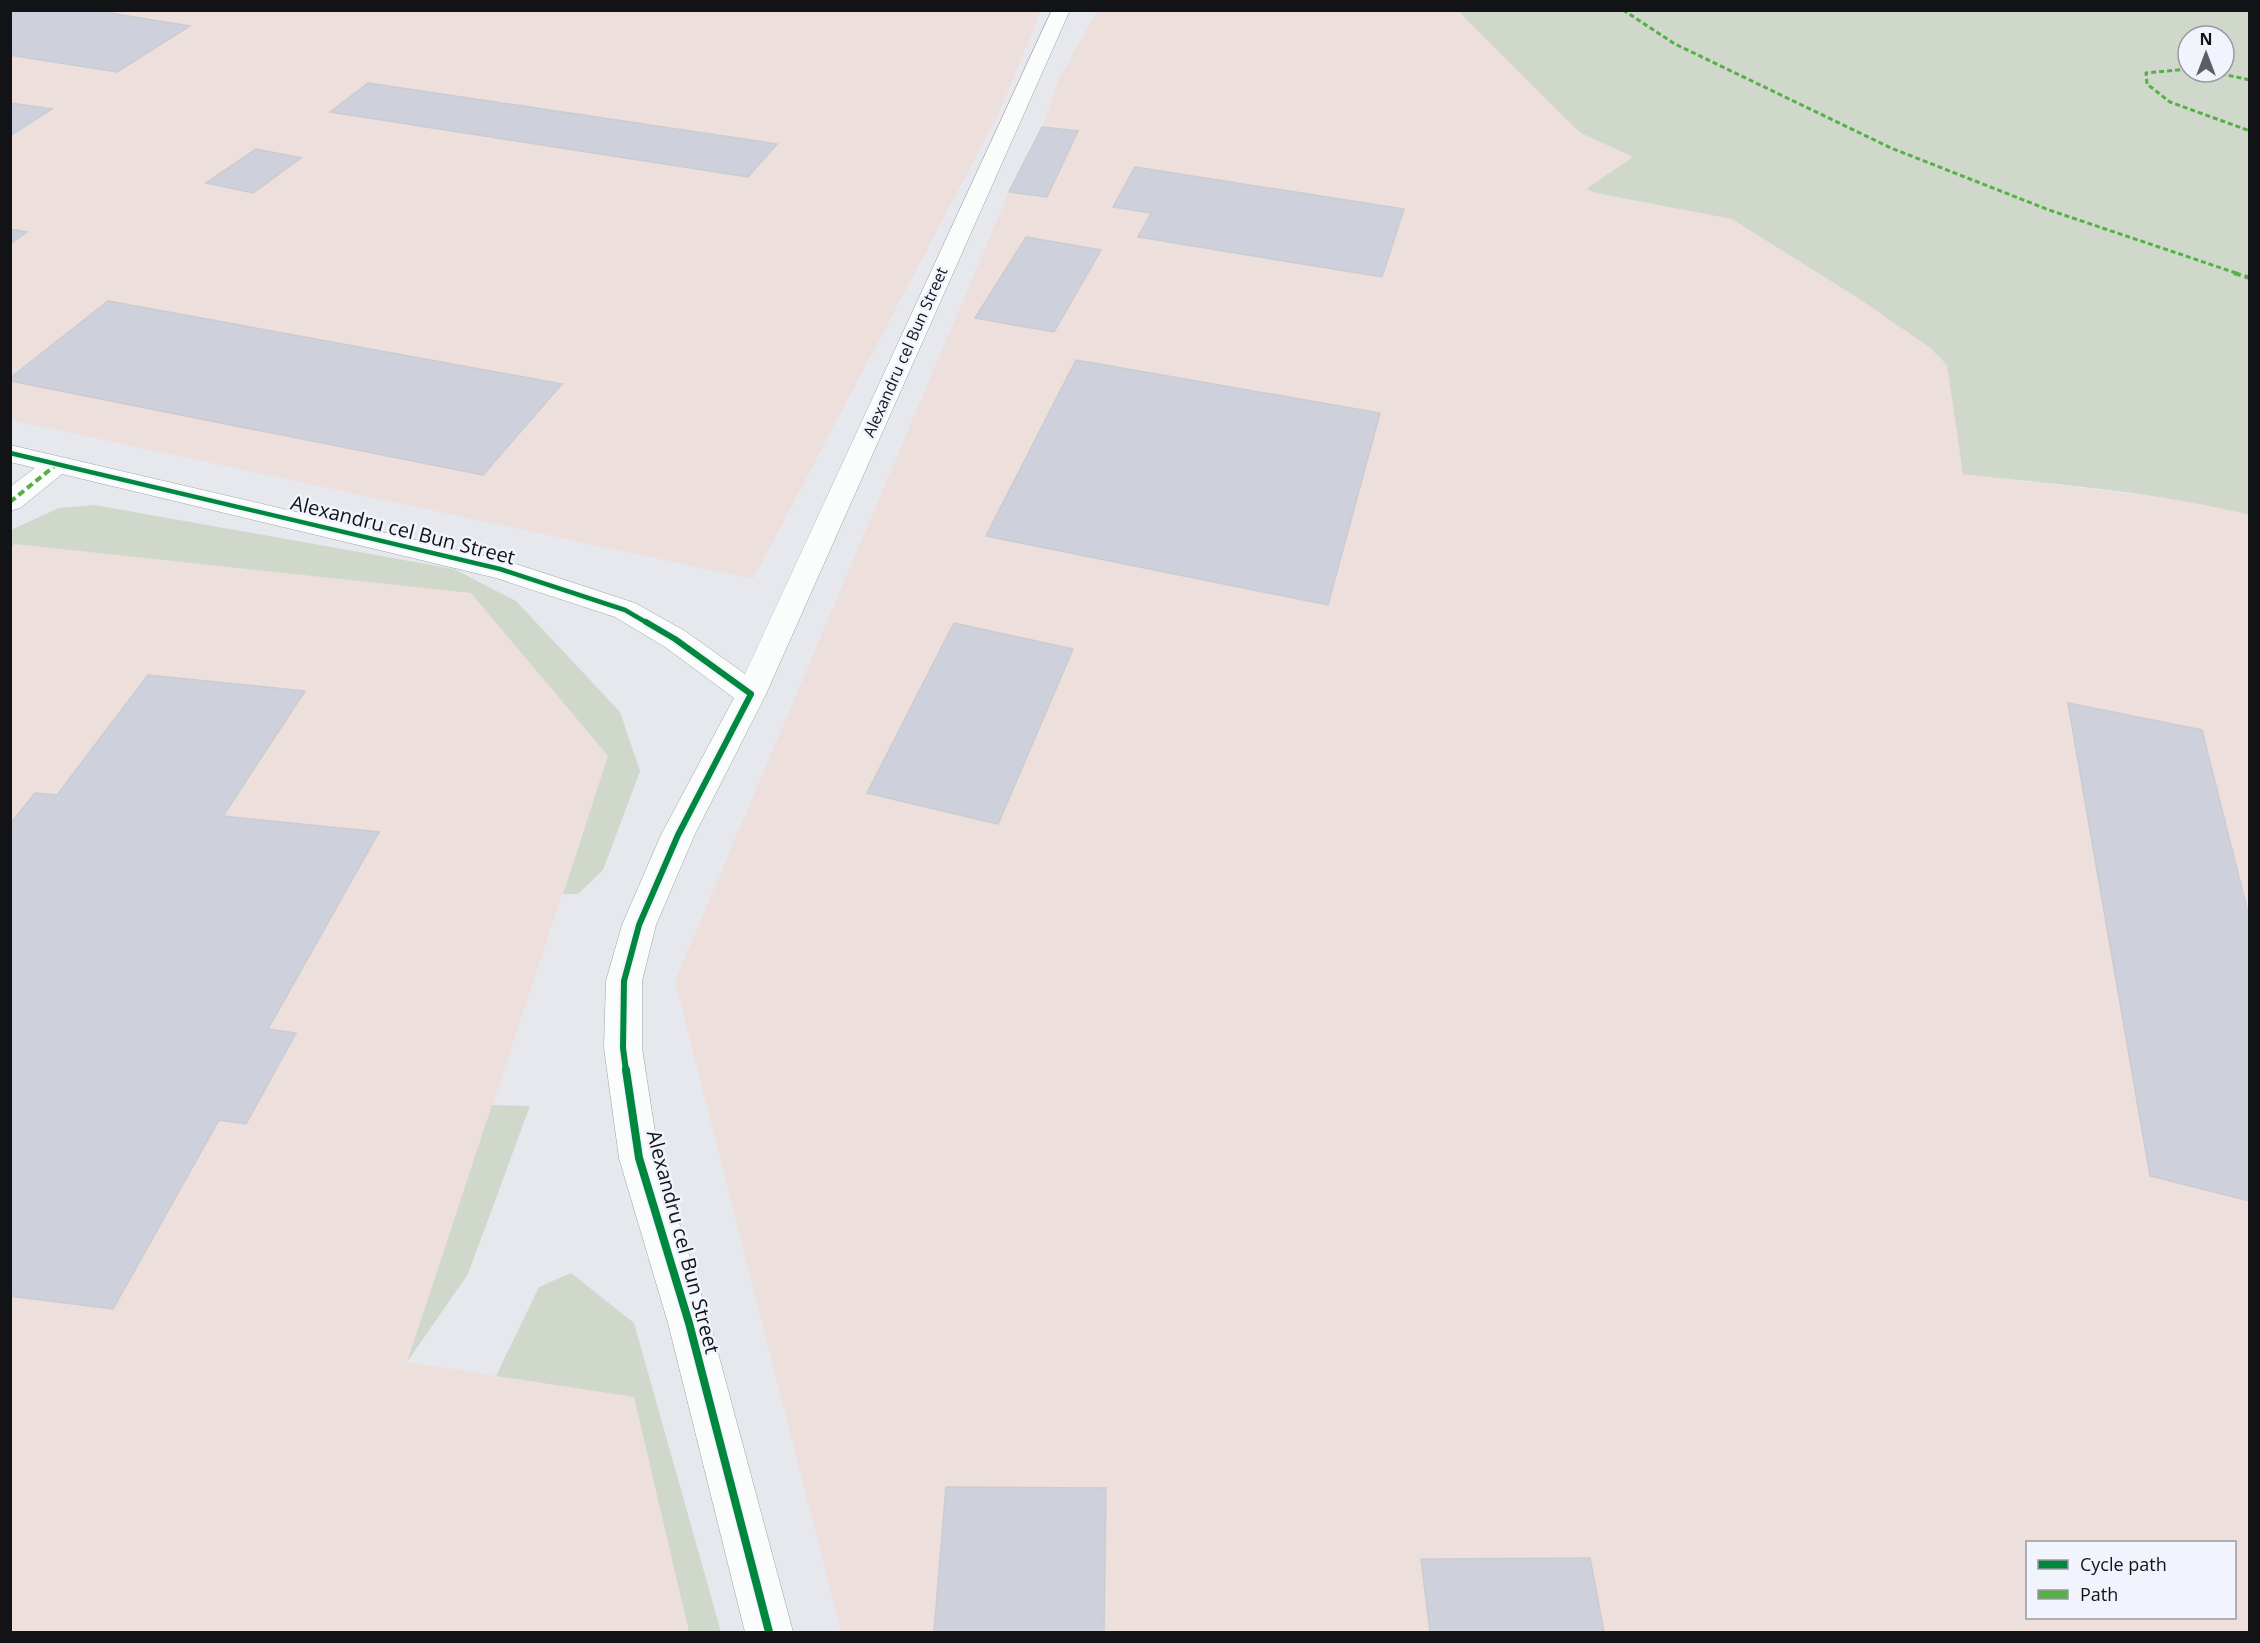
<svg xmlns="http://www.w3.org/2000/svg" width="2260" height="1643" viewBox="0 0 2260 1643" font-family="'Open Sans',sans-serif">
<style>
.industrial{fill:#ecdfdc;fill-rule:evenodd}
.green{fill:#d0d7cb;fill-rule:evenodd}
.building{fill:#ced1db;stroke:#caccd1;stroke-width:1.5}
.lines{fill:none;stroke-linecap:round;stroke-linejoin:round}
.minor-casing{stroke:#a1a2a6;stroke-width:1}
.minor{fill:#fbfcfc;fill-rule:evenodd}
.quiet-far1{stroke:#54b145;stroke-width:3;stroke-dasharray:5 3;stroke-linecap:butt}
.quiet{stroke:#54b145;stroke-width:4;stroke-dasharray:7 4;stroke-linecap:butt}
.cycleway-far2-casing{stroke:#f1f4fd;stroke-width:8}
.cycleway-far1-casing{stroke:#f1f4fd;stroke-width:10}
.cycleway-casing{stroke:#f1f4fd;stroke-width:11}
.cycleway-far2{stroke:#00873e;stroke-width:4.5}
.cycleway-far1{stroke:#00873e;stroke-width:6}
.cycleway{stroke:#00873e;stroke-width:8}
.labels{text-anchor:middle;stroke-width:5;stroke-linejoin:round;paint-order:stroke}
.far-street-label{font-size:16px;fill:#121317;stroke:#f1f4fd}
.street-label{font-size:20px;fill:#121317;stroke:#f1f4fd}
</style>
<rect width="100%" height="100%" fill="#e6e8ee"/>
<g class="industrial">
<path d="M 11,11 L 1041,11 L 998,115 L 753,579 L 11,420 Z"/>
<path d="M 1097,11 L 1458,11 L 1572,125 L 1581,133 L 1634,157 L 1586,189 L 1596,193 L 1732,219 L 1861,300 L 1929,347 L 1947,365 L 1963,474 L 2149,496 L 2210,505 L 2249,515 L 2249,1632 L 841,1632 L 675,981 L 1009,192 L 1042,127 L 1059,79 ZM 2028,1542 L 2234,1542 L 2234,1618 L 2028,1618 Z"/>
<path d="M 15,544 L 471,593 L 608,756 L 407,1362 L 634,1397 L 689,1632 L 11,1632 L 10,547 Z"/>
</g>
<g class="green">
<path d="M 1458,11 L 2249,11 L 2249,515 C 2156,491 2058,485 1963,474 L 1947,365 L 1929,347 L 1861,300 L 1732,219 L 1596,193 L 1586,189 L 1633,157 L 1581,133 L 1572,125 ZM 2188,36 L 2224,36 L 2224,72 L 2188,72 Z"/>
<path d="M 95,505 L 454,569 L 516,601 L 620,712 L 640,771 L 603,870 L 578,894 L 563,894 L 608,756 L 471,593 L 15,544 L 11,547 L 11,530 L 59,508 Z"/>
<path d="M 492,1105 L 530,1106 L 468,1274 L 407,1362 Z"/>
<path d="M 571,1273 L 634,1323 L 721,1632 L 689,1632 L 634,1397 L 496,1376 L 539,1287 Z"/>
</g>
<g class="building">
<path d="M 10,10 L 91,10 L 190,26 L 117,72 L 10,55 Z"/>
<path d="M 368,83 L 777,144 L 748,177 L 330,112 Z"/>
<path d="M 10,103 L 52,109 L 10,136 Z"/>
<path d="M 1042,127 L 1078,131 L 1047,197 L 1009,192 Z"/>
<path d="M 256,149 L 301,158 L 253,193 L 206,183 Z"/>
<path d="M 1135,167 L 1404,209 L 1382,277 L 1138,237 L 1151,213 L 1113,207 Z"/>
<path d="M 10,229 L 27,232 L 10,244 Z"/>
<path d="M 1026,237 L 1101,250 L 1054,332 L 975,318 Z"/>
<path d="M 108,301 L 562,384 L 483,475 L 10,381 L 10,378 Z"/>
<path d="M 1076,360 L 1380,413 L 1328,605 L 986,536 Z"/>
<path d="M 954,623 L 1073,649 L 998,824 L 867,793 Z"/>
<path d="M 148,675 L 305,691 L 223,816 L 379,832 L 268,1029 L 296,1033 L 246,1124 L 219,1120 L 113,1309 L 10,1296 L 10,824 L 35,793 L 57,795 Z"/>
<path d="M 2068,703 L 2202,730 L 2250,921 L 2250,1201 L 2150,1176 Z"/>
<path d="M 946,1487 L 1106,1488 L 1104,1632 L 934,1632 Z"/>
<path d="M 1590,1558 L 1604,1632 L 1430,1632 L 1421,1559 Z"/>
</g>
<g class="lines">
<g class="minor-casing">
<path id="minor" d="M 1052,10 L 1070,10 L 766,694 L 694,836 L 656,925 L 642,981 L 642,1048 L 659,1158 L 710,1323 L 793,1632 L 745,1632 L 668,1323 L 619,1158 L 604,1048 L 606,981 L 622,925 L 661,835 L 734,698 L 665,647 L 615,617 L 496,578 L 62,474 L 20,508 L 10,511 L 10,487 L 35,468 L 10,462 L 10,445 L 510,562 L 635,603 L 685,631 L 745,674 Z"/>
</g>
<use href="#minor" class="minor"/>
<g class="quiet-far1">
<path d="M 1623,10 L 1675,44 L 1891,148 L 2049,210 L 2239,274"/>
<path d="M 2188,69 L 2146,73 L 2147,84 L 2170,102 L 2250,131"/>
<path d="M 2213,72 L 2250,80"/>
</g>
<g class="quiet">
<path d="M 2234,273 L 2250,278"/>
<path d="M 10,502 L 57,464"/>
</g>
<g class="cycleway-far2-casing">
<path id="cycleway-far2" d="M 10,453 L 500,569 L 625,610 L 649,624"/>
</g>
<g class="cycleway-far1-casing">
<path id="cycleway-far1" d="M 626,1071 L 623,1048 L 624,981 L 639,925 L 678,835 L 751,694 L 675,639 L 646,622"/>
</g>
<g class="cycleway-casing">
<path id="cycleway" d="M 626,1070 L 639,1158 L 689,1323 L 769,1632"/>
</g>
<use href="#cycleway-far2" class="cycleway-far2"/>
<use href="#cycleway-far1" class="cycleway-far1"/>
<use href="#cycleway" class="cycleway"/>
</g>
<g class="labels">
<g class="far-street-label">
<text transform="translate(905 352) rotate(-66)" y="6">Alexandru cel Bun Street</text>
</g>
<g class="street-label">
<text transform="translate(403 530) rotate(14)" y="7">Alexandru cel Bun Street</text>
<text transform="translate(683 1242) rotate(75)" y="7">Alexandru cel Bun Street</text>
</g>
</g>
<rect width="2260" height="1643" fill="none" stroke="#121317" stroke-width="24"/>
<rect x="2026" y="1541" width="210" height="78" fill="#f1f4fd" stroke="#989aa1" stroke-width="1.5"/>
<rect x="2038" y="1560" width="30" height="9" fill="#00873e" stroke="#989aa1" stroke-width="1.5"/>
<text x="2080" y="1571" font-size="18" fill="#121317">Cycle path</text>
<rect x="2038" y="1590" width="30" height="9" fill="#54b145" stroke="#989aa1" stroke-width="1.5"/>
<text x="2080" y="1601" font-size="18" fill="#121317">Path</text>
<g transform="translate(2206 54)"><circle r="28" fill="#f1f4fd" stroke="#989aa1" stroke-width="1.5"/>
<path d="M0-4.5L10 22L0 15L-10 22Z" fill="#5c5e62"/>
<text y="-9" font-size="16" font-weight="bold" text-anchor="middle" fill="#121317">N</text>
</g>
</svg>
